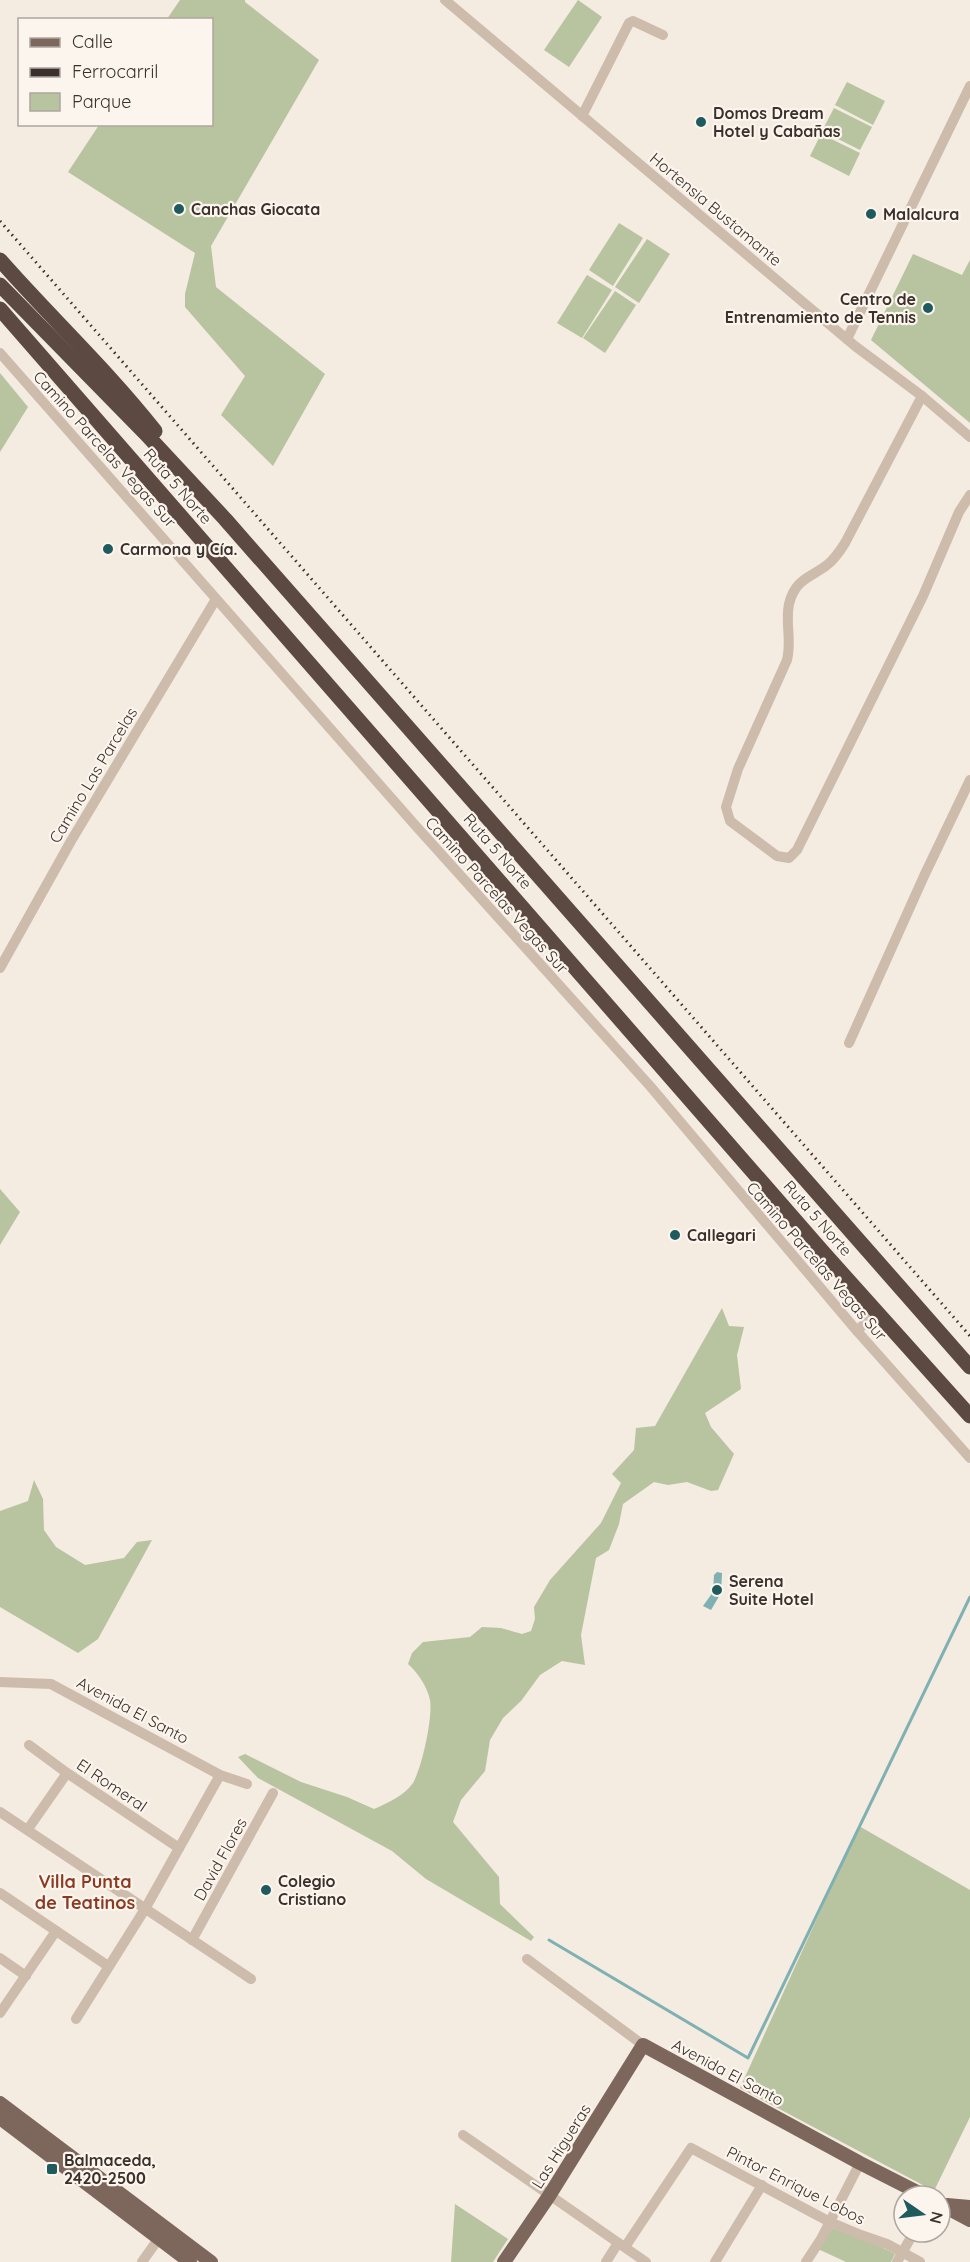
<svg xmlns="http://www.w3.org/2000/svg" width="970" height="2262" viewBox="0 0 970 2262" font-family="Quicksand,sans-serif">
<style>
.green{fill:#b8c4a0}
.water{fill:#7fb0b2}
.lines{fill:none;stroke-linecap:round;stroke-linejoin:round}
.stream{stroke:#7fb0b2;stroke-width:3}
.minor{stroke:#cdbbac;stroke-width:10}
.major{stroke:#7d675c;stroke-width:14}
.highway{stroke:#5c4a42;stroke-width:15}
.rail{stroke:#3b302b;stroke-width:3;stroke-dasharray:1.5 4.5;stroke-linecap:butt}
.poi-dot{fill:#1f5a5e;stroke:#fbf5ee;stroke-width:2}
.labels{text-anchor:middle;stroke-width:4.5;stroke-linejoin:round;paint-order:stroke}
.poi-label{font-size:16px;font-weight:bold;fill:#3b302b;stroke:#fbf5ee;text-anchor:start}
.street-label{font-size:16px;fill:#3b302b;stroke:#fbf5ee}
.neighbourhood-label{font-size:18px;font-weight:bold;fill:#8c3b22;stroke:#fbf5ee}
</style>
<rect width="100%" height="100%" fill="#f4ebe1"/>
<g class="green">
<path d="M 180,0 L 245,0 L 245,2 L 319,60 L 211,246 L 216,287 L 325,374 L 273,466 L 221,415 L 245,376 L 185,307 L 185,294 L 195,253 L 68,172 L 99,125 L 212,124 L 212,20 L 167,19 Z"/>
<path d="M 578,0 L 602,17 L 569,67 L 544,50 Z"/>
<path d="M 847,82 L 885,101 L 873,125 L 835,105 Z"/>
<path d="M 834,108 L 872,127 L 860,150 L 822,131 Z"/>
<path d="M 821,134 L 860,153 L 849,176 L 810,156 Z"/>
<path d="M 619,223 L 643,238 L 613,286 L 589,270 Z"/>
<path d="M 647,239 L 670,254 L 639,303 L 615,287 Z"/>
<path d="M 913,254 L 962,275 L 970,260 L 970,423 L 871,340 Z"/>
<path d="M 587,275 L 612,290 L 582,338 L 557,323 Z"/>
<path d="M 615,291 L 636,305 L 605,353 L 583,338 Z"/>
<path d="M 0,373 L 28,407 L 0,452 Z"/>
<path d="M 0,1189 L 20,1212 L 0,1245 Z"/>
<path d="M 722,1308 L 729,1326 L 744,1327 L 737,1355 L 741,1389 L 705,1413 L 711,1427 L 734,1454 L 718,1490 L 711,1491 L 687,1482 L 668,1485 L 654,1482 L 623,1504 L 619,1524 L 609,1550 L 596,1558 L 581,1635 L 585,1665 L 562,1661 L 540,1675 L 521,1701 L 503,1718 L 490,1740 L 485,1771 L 461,1800 L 453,1822 L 499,1877 L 500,1904 L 534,1937 L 531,1941 L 426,1879 L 392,1851 L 258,1778 L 238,1757 L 245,1754 L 301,1782 L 347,1797 L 374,1809 C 388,1803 405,1795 413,1783 C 422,1768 433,1717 430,1700 C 427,1686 418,1673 408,1664 L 412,1653 L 423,1642 L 470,1637 L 482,1627 L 501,1628 L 522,1634 L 531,1631 L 535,1619 L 534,1607 L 550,1580 L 601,1523 L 621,1483 L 612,1474 L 634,1450 L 636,1428 L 655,1426 Z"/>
<path d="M 34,1480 L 43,1499 L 44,1530 L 56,1547 L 85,1565 L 124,1558 L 137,1542 L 152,1540 L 98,1639 L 78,1653 L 0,1607 L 0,1511 L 28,1501 Z"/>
<path d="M 859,1826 L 970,1890 L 970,2117 L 934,2191 L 740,2088 Z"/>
<path d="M 455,2204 L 508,2239 L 493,2262 L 451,2262 Z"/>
<path d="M 829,2227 L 867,2240 L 895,2254 L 891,2262 L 846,2262 L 818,2249 Z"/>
</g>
<path class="water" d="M 717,1572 L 722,1573 L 721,1593 L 711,1610 L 703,1606 L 713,1592 L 714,1575 Z"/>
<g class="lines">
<path class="stream" d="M 549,1940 L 748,2058 L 970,1597"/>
<g class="minor">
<path d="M 445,0 L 855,346 L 922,396 L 970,437"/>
<path d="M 582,116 L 629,23 L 633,21 L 663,35"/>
<path d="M 847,339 L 970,86"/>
<path d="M 0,353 L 415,825 L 650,1086 L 857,1331 L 970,1458"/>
<path d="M 922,396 L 845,543 C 840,551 835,559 827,565 C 810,578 795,579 789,604 C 785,623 792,640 787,660 L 738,769 L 726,807 L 730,821 L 777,856 L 789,858 L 797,850 L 923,596 L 959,512 L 970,495"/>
<path d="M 0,968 L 71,841 L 216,599"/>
<path d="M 849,1043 L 924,876 L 970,780"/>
<path d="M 857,1331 L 877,1311"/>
<path d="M 0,1682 L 51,1684 L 220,1775 L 247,1784"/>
<path d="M 29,1745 L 67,1773 L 179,1848"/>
<path d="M 0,1812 L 251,1979"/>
<path d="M 28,1829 L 67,1773"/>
<path d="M 0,1893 L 108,1966"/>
<path d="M 192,1940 L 273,1793"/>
<path d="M 0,1958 L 26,1976"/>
<path d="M 527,1959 L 643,2045"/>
<path d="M 0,2013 L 56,1931"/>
<path d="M 76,2019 L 145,1909 L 220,1775"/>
<path d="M 463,2135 L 646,2262"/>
<path d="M 625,2247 L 691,2148 L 830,2222 L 861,2235 L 887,2244 L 920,2262"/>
<path d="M 142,2262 L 159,2238"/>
<path d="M 606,2262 L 618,2243"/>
<path d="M 715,2262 L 762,2185"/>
<path d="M 806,2262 L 821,2239 L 860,2163"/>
<path d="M 897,2262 L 914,2232"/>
</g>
<g class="major">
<path d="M 0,2103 L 211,2262"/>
<path d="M 0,2118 L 190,2262"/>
<path d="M 940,2204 L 970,2220"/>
<path d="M 947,2205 L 970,2207"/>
<path d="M 504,2262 L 549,2196 L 643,2045 L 860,2163 L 925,2196"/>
</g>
<g class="highway">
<path d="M 0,260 C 51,318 107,370 155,431"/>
<path d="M 0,285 L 145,433 L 225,519 L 970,1367"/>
<path d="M 0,309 L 822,1251 L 970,1416"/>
</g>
<path class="rail" d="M 0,221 L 970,1336"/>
</g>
<g class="poi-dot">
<circle cx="701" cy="122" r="6"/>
<circle cx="179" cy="209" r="6"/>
<circle cx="871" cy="214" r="6"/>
<circle cx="928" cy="308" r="6"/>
<circle cx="108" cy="549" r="6"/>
<circle cx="675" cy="1235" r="6"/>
<circle cx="717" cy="1590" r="6"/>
<circle cx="266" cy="1890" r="6"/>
<rect x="46" y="2163" width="12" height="12" rx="3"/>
</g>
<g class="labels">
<g class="poi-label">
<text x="713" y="119">Domos Dream<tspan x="713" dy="18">Hotel y Cabañas</tspan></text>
<text x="191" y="215">Canchas Giocata</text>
<text x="883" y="220">Malalcura</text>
<text x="916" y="305" text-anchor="end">Centro de<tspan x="916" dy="18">Entrenamiento de Tennis</tspan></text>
<text x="120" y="555">Carmona y Cía.</text>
<text x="687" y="1241">Callegari</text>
<text x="729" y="1587">Serena<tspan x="729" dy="18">Suite Hotel</tspan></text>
<text x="278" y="1887">Colegio<tspan x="278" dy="18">Cristiano</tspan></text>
<text x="64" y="2166">Balmaceda,<tspan x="64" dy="18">2420-2500</tspan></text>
</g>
<g class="street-label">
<text transform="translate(716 209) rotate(40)" y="6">Hortensia Bustamante</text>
<text transform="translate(105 449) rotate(48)" y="6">Camino Parcelas Vegas Sur</text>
<text transform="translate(178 486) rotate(49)" y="6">Ruta 5 Norte</text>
<text transform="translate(93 775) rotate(-59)" y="6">Camino Las Parcelas</text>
<text transform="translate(498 851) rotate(49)" y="6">Ruta 5 Norte</text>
<text transform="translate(497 895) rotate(48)" y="6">Camino Parcelas Vegas Sur</text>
<text transform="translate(818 1218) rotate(49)" y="6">Ruta 5 Norte</text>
<text transform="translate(817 1261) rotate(49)" y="6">Camino Parcelas Vegas Sur</text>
<text transform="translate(133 1710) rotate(28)" y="6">Avenida El Santo</text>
<text transform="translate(112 1785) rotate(34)" y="6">El Romeral</text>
<text transform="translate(220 1859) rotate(-61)" y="6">David Flores</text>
<text transform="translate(728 2072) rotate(28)" y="6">Avenida El Santo</text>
<text transform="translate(561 2146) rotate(-58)" y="6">Las Higueras</text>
<text transform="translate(796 2185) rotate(27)" y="6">Pintor Enrique Lobos</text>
</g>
<g class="neighbourhood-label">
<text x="85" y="1888">Villa Punta<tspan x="85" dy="21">de Teatinos</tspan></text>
</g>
</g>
<rect x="18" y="18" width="195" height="108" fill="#fbf5ee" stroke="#aea6a0" stroke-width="1.5"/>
<rect x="30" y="38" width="30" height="9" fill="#7d675c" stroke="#aea6a0" stroke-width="1.5"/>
<text x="72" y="48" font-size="18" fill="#3b302b">Calle</text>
<rect x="30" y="68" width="30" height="9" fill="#3b302b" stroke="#aea6a0" stroke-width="1.5"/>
<text x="72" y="78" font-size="18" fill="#3b302b">Ferrocarril</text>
<rect x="30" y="93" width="30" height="18" fill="#b8c4a0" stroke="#aea6a0" stroke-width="1.5"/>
<text x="72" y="108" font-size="18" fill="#3b302b">Parque</text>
<g transform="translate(922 2214) rotate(104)"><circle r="28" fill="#fbf5ee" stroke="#aea6a0" stroke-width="1.5"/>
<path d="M0-4.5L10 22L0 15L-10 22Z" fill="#1f5a5e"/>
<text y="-9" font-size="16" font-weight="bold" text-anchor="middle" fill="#3b302b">N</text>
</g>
</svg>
